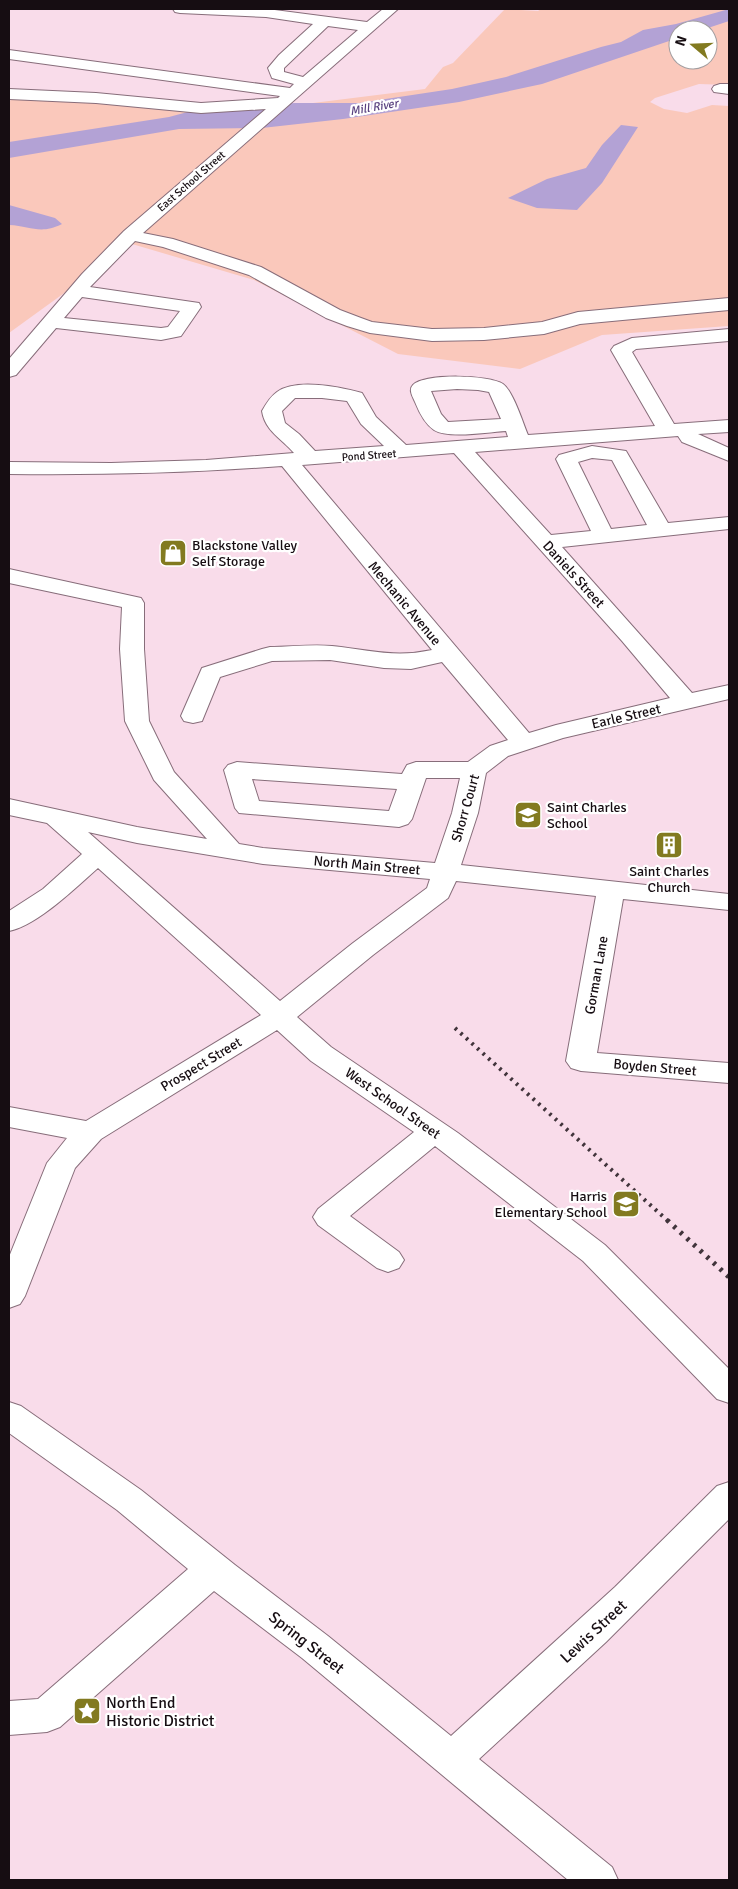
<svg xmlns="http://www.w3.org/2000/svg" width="738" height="1889" viewBox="0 0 738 1889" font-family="Signika,sans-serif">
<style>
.green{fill:#fac8bb;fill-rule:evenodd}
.water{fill:#b3a2d5}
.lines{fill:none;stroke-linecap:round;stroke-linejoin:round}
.minor-casing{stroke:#876d7a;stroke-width:2}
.minor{fill:#fff;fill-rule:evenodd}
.rail-far1{stroke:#41343b;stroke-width:4;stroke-dasharray:2.5 5;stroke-linecap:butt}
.rail{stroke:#41343b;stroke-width:5;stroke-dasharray:3 6;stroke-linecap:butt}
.labels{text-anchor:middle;stroke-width:4.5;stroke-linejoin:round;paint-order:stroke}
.far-street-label{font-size:11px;fill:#160d12;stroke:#fff}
.far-water-label{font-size:12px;font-style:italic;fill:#573f7e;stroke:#fff}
.poi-label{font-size:14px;fill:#160d12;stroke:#fff;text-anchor:start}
.street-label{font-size:14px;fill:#160d12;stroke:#fff}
.near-street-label{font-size:16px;fill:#160d12;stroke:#fff}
.near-poi-label{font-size:16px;fill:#160d12;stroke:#fff;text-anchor:start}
</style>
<rect width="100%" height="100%" fill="#f9dcea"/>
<path class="green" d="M 505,9 L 538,11 L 541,9 L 729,9 L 729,85 L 699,84 L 655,98 L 650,102 L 664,109 L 687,113 L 712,105 L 729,106 L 729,326 L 602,335 L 520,369 L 398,354 L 254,280 L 132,244 L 9,333 L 9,101 L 16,98 L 87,98 L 160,108 L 289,106 L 425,89 L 443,67 L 453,63 ZM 678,30 L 708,30 L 708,60 L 678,60 Z"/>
<g class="water">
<path d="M 729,9 L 729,21 L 702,30 L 678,30 L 678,38 L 542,84 L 459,102 L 343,119 L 262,128 L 179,129 L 9,158 L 9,142 L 169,117 L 195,110 L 295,103 L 359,103 L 452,89 L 506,77 L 601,47 L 621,42 L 643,30 L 676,24 Z"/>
<path d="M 621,125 L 638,127 L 602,183 L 577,210 L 537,208 L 508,198 L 547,179 L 586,168 L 602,145 Z"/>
<path d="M 9,205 L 55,218 L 62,224 C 40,235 31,226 9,225 Z"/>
</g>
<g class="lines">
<g class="minor-casing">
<g id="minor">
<path d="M 173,9 L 267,9 L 367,22 L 383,9 L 398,9 L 143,233 L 173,239 L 261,267 L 340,310 L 361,318 L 372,322 L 432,329 L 484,328 L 542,322 L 578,312 L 729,298 L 729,310 L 580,324 L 544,334 L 484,340 L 432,341 L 370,333 L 347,326 L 326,318 L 249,275 L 163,247 L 135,241 L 90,287 L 199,303 L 201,307 L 181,336 L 161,340 L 56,328 L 16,375 L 9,377 L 9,359 L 82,274 L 124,231 L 266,109 L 201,113 L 96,103 L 9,99 L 9,89 L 96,93 L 201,103 L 278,98 L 280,96 L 9,59 L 9,50 L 290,88 L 294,84 L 272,78 L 268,68 L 279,55 L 313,24 L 266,17 L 180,13 L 175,12 ZM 328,26 L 358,30 L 303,77 L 284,72 L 284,68 ZM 82,297 L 180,311 L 168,327 L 161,328 L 64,318 Z"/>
<path d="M 720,84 L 729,84 L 729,94 L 714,92 L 712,89 L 714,86 Z"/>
<path d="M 729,329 L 729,341 L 636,349 L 632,352 L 674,424 L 729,420 L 729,432 L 698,434 L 729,448 L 729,461 L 682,442 L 678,436 L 475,452 L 551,535 L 591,531 L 556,459 L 559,455 L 592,446 L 626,451 L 668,523 L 729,517 L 729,529 L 562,547 L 692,693 L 729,685 L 729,699 L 563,738 L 508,756 L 486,773 L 478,813 L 461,865 L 729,894 L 729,910 L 623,899 L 597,1053 L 729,1063 L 729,1083 L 581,1071 L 571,1068 L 566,1061 L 596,896 L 456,881 L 448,898 L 373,955 L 297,1017 L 331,1047 L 458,1133 L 605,1245 L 729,1369 L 729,1403 L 717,1399 L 583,1261 L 435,1146 L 350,1216 L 399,1252 L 404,1260 L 399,1268 L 388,1272 L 377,1268 L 318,1225 L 313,1217 L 318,1209 L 414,1132 L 311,1061 L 277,1030 L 101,1139 L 75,1168 L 25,1296 L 20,1304 L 9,1308 L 9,1257 L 47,1163 L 67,1138 L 9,1127 L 9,1107 L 86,1121 L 261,1015 L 98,868 C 75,888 38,925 9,931 L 9,911 L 43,889 L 82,854 L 47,823 L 9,815 L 9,799 L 137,827 L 207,839 L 154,780 L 125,721 L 120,649 L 122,607 L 9,583 L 9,569 L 141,598 L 144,603 L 144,649 L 149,721 L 174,772 L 239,844 L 263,848 L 435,863 L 452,813 L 460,778 L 426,778 L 412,819 L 408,824 L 399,827 L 239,813 L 235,808 L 224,770 L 228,765 L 237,762 L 402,774 L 407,765 L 416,762 L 468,762 L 490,746 L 508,740 L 442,662 L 411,669 L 384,668 L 330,660 L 272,661 L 220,677 L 202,721 L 193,723 L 184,721 L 181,716 L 202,668 L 262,649 L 270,647 C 290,647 312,644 332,646 C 369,650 395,658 432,650 L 282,466 C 191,473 100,475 9,474 L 9,462 L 111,463 L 206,460 L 294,453 C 282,439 265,431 262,411 C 266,404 270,397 277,392 C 296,378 340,387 362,393 L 376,417 L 406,445 L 508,437 L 506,431 C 489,432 448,439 434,430 C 425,424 419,412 415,402 C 413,397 408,390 413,385 C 426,373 489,375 503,384 C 513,391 523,423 528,435 L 655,426 L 611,350 L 614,346 L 632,338 ZM 457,389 L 478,390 L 489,392 L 501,419 L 448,422 L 441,414 L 431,391 ZM 295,398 L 322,398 L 347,401 L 361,424 L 384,446 L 315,451 L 299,434 L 285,423 L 282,411 ZM 454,453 L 622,641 L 670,698 L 556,725 L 529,733 L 302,465 ZM 592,458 L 612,460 L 647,525 L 611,529 L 578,462 ZM 252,779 L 397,789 L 389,811 L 259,801 ZM 88,832 L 137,843 L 263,864 L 430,879 L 427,888 L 353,943 L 280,1001 Z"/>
<path d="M 9,1402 L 21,1406 L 141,1490 L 235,1565 L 328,1636 L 451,1736 L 615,1587 L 717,1486 L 729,1482 L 729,1519 L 606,1642 L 479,1759 L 612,1867 L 618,1880 L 568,1880 L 302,1658 L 214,1591 L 60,1727 L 47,1732 L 9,1735 L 9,1701 L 38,1699 L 188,1569 L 117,1510 L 9,1433 Z"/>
</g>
</g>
<use href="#minor" class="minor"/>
<path class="rail-far1" d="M 455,1028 L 668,1221"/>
<path class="rail" d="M 667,1220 L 729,1277"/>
</g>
<defs>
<g id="shop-square" transform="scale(1.4375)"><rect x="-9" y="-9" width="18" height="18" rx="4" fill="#827a20" stroke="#fff"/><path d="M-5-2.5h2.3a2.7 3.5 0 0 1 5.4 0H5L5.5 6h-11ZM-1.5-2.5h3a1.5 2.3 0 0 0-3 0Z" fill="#fff"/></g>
<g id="school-square" transform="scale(1.4375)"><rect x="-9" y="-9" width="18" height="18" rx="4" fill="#827a20" stroke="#fff"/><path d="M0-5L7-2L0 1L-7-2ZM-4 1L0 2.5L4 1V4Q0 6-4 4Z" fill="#fff"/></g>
<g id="building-square" transform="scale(1.4375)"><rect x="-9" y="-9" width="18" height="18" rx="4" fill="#827a20" stroke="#fff"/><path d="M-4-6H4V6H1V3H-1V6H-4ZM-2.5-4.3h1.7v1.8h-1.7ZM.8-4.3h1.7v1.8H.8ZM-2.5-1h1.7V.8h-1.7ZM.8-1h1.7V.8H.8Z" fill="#fff"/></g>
<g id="sight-square" transform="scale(1.4375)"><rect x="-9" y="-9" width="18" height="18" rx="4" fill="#827a20" stroke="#fff"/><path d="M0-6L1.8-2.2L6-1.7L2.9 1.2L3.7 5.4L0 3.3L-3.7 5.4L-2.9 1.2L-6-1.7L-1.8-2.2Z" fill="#fff"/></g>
</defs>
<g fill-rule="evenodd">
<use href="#shop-square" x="173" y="553"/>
<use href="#school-square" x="528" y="815"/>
<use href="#building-square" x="669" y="845"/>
<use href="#school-square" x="626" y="1204"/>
<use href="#sight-square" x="87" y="1711"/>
</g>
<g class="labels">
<g class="far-street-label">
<text transform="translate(191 181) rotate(-41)" y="4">East School Street</text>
<text transform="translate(369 455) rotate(-4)" y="4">Pond Street</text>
</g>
<g class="far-water-label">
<text transform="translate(374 107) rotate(-10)" y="4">Mill River</text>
</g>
<g class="poi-label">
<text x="192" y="550">Blackstone Valley<tspan x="192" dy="16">Self Storage</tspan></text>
<text x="547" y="812">Saint Charles<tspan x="547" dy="16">School</tspan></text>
<text x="669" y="876" text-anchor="middle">Saint Charles<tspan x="669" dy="16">Church</tspan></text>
<text x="607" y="1201" text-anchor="end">Harris<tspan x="607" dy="16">Elementary School</tspan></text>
</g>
<g class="street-label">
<text transform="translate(574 574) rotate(48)" y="5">Daniels Street</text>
<text transform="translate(405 603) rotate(50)" y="5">Mechanic Avenue</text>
<text transform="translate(626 716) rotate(-13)" y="5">Earle Street</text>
<text transform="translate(465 808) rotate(-74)" y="5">Shorr Court</text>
<text transform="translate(367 865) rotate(5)" y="5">North Main Street</text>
<text transform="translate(596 975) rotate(-80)" y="5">Gorman Lane</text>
<text transform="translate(201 1064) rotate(-31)" y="5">Prospect Street</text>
<text transform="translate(655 1067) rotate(5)" y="5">Boyden Street</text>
<text transform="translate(393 1103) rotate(35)" y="5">West School Street</text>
</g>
<g class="near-street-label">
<text transform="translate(593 1631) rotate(-43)" y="6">Lewis Street</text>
<text transform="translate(307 1642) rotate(38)" y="6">Spring Street</text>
</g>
<g class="near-poi-label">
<text x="106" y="1708">North End<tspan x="106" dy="18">Historic District</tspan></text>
</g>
</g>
<rect width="738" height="1889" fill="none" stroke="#160d12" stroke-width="20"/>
<g transform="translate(693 45) rotate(289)"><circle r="24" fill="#ffffff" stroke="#a29ea0"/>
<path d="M0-4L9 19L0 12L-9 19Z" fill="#827a20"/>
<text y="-8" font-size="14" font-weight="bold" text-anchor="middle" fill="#160d12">N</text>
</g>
</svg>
